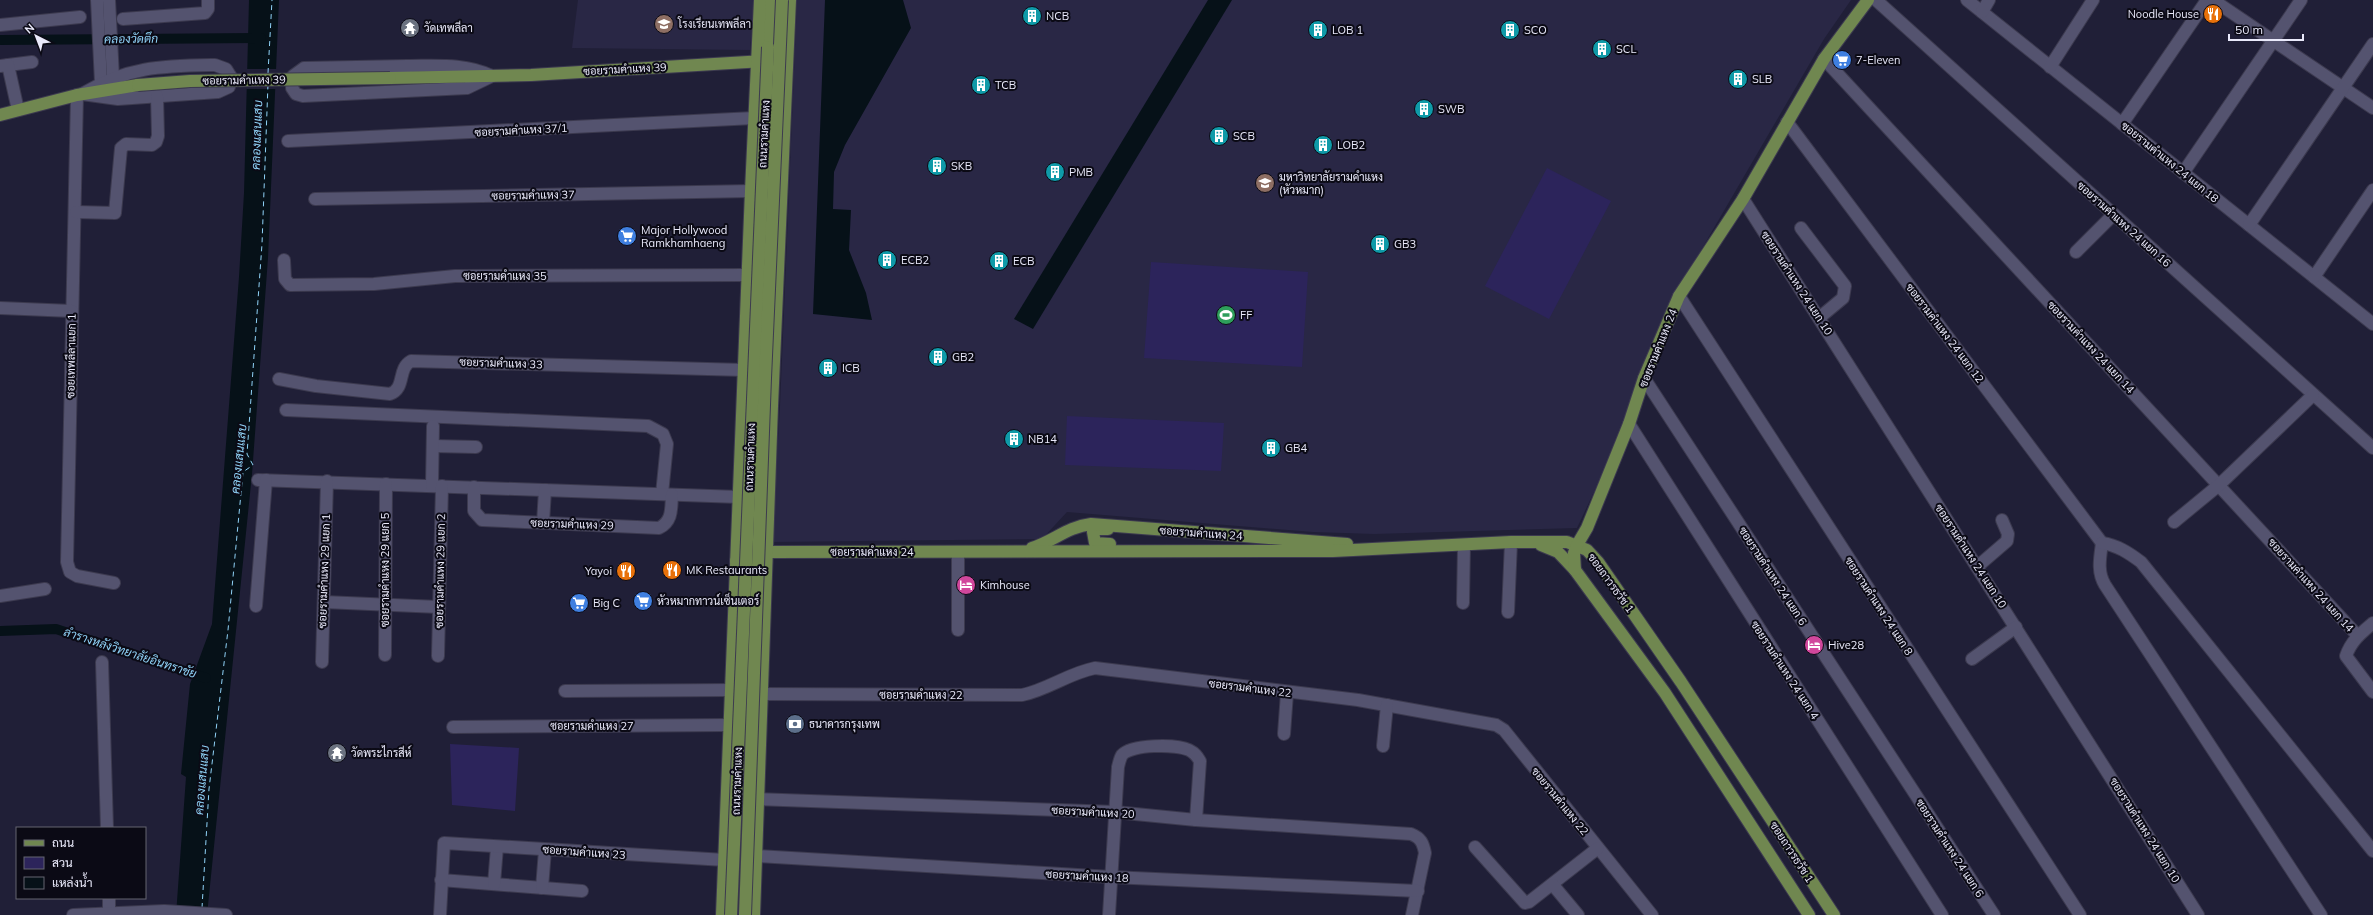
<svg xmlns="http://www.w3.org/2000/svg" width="2373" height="915" viewBox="0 0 2373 915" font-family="Mulish,Sarabun,sans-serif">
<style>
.built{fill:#292745}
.green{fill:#2c245b}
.water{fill:#061118}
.pier{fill:#201f37}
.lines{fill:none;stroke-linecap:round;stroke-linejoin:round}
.canal{stroke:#061118;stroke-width:10}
.ferry{stroke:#90d3f8;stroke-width:1;stroke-dasharray:5 4;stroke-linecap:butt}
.minor-casing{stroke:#3c3a4f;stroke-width:14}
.major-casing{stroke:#3c3a4f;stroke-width:14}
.minor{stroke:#54536f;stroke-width:12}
.major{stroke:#708750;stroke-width:12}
.major-bridge-casing{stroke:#3c3a4f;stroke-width:14;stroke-linecap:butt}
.major-bridge{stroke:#708750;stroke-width:12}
.labels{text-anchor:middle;stroke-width:4;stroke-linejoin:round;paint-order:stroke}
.poi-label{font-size:11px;fill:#eaeafb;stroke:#0b0a15;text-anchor:start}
.street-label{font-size:11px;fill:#eaeafb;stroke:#0b0a15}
.water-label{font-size:12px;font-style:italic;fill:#90d3f8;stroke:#0b0a15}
</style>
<rect width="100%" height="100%" fill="#201f37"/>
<g class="built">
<path d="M 578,0 L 754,0 L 750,50 L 572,48 Z"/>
<path d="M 797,0 L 1851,0 L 1824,39 L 1665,312 L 1609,460 L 1577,528 L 1374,534 L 1313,532 L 1067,512 L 1042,539 L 772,542 L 780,406 Z"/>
</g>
<g class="green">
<path d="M 1547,168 L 1611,201 L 1549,319 L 1485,286 Z"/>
<path d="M 1151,262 L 1308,272 L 1302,367 L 1144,358 Z"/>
<path d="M 1067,416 L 1224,423 L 1221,471 L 1065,465 Z"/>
<path d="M 450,744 L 519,748 L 515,811 L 452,805 Z"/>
</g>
<g class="water">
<path d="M 249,0 L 279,0 L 268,258 L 252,474 L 207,915 L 176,915 L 186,777 L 181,774 L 190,684 L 212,624 L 239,277 L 244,193 Z"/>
<path d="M 825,0 L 903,0 L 911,28 L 845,145 L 834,172 L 833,209 L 851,210 L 849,250 L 866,293 L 872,320 L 813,314 Z"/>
<path d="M 1208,0 L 1232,0 L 1033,329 L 1014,319 Z"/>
</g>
<path class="pier" d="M 246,69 L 278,69 L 277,89 L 245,89 Z"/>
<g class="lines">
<g class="canal">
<path d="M 0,40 L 261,38"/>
<path d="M 0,631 L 56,629 L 206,678"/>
</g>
<g class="ferry">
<path d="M 268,73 L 272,0"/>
<path d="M 202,908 L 209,789 L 228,630 L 243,472 L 253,465 L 247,454 L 262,244 L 268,84"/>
</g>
<g class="minor-casing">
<g id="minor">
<path d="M 97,0 L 101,83"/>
<path d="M 109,0 L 113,77"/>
<path d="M 1876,0 L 2373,448"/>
<path d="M 1967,0 L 2373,324"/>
<path d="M 2213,0 L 2373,108"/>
<path d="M 1982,12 L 1989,0"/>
<path d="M 123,19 L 205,13 L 208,9 L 208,0"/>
<path d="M 0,25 L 80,17"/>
<path d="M 1824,59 L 2358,636"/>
<path d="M 8,65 L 32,62"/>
<path d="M 215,65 L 226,69 L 231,77 L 229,87 L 218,92 L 118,99 L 82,94 C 129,66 162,66 215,65 Z"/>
<path d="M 0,66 L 8,65 L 18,110"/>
<path d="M 407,66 C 436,66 465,63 492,76 L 467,88 L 303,96 L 296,94 L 292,88 L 293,76 L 304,68 Z"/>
<path d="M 2050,67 L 2093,0"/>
<path d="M 77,95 L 67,562 L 70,572 L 77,576 L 114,583"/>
<path d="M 1787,122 L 2102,543"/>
<path d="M 2122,124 L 2207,0"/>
<path d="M 288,141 L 754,118"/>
<path d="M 2183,173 L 2301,0"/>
<path d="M 315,199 L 751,191"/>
<path d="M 1743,199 L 2198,915"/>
<path d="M 76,212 L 115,213 L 121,148 L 126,144 L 152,145 L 156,142 L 158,136 L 157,96"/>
<path d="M 2249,225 L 2373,44"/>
<path d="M 1801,228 L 1845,286 L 1843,298 L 1819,318"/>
<path d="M 2076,252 L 2113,215"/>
<path d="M 284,260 L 285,279 L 290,285 L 374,284 L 455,276 L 748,275"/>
<path d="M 2314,277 L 2373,190"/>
<path d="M 1679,296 L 2080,915"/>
<path d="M 0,308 L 72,311"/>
<path d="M 1644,378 L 1994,915"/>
<path d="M 279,379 L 316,386 L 390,394 C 406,388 397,369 411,361 L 744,370"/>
<path d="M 286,410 L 648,426 L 663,434 L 667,444 L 662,494"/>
<path d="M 1629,424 L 1942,915"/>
<path d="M 433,446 L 476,447"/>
<path d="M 258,480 L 739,497"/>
<path d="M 432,486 L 433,426"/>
<path d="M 474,487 L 474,511 L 482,520 L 659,528 C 673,521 671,508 672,495"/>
<path d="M 2174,522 L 2219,485 L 2313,395"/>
<path d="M 543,523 L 545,490"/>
<path d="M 2102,543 C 2100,558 2097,572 2105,585 L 2321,915"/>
<path d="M 2102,543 C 2117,545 2129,553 2141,562 L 2373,851"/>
<path d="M 1978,566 L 2007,541 L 2008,534 L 2002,520"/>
<path d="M 0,596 L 45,589"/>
<path d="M 324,602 L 439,607"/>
<path d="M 1463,603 L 1464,545"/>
<path d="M 256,606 L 266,480"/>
<path d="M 1508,612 L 1511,542"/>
<path d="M 2373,623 C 2361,633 2351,641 2346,656 L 2373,692"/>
<path d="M 958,630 L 958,552"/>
<path d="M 385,655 L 386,484"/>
<path d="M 438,656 L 442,486"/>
<path d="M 1972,659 L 2016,627"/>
<path d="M 102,662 L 107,828"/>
<path d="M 322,662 L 327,481"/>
<path d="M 565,691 L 732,690"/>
<path d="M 762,694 L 1022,695 C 1047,690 1069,673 1095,668 L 1358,700 L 1496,725 L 1504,730 L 1652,915"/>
<path d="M 453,727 L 730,725"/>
<path d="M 1284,734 L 1287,693"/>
<path d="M 1383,746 L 1387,705"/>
<path d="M 758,799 L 1115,812 L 1196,820 L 1411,834 C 1421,838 1423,843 1425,853 L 1412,915"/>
<path d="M 1475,847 L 1525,903 L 1529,902 L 1598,848"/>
<path d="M 756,856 L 1111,877 L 1418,891"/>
<path d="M 441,880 L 582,891"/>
<path d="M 494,884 L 497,847"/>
<path d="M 1553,885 L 1578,915"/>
<path d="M 542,888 L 545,850"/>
<path d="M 109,898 L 109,914"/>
<path d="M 73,915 L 164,911 L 226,915"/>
<path d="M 440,915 L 444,843 L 725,860"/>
<path d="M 1109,915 L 1118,767 C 1119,763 1120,758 1122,755 C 1131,744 1177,744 1189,750 C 1195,753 1197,756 1200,761 L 1196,820"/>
</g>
</g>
<g class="major-casing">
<g id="major">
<path d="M 768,47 L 770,0"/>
<path d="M 390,78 L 531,75 L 765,61"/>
<path d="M 0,115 L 77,95 L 138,85"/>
<path d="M 1108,529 L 1097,529 L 1093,532 L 1095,543 L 1110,544"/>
<path d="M 1541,545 L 1558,552 L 1575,570 L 1665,693 L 1809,915"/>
<path d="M 1032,548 C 1054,541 1067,527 1091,524 L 1347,544"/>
<path d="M 736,561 L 768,552 L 1333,551 L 1511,542 L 1567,542 L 1587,550 L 1598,562 L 1681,682 L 1834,915"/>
<path d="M 1575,570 L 1574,553 L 1577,545 L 1587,528 L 1629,424 L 1644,378 L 1679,296 L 1743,199 L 1824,59 L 1868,0"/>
<path d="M 722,915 L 751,191 L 760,0"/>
<path d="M 754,915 L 772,406 L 790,0"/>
</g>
</g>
<use href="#minor" class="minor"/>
<use href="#major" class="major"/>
<g class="major-bridge-casing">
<g id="major-bridge">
<path d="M 138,85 L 190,81 L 390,78"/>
<path d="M 731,915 L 768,47"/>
<path d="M 745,915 L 765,378 L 782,0"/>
</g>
</g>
<use href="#major-bridge" class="major-bridge"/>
</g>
<defs>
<g id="restaurant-disc" transform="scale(1)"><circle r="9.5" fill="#e8710a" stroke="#0b0a15"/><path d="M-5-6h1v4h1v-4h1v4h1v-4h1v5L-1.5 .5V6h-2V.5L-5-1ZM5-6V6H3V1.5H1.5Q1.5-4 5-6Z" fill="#fff"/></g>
<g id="building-disc" transform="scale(1)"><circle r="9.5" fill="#0f9aa8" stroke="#0b0a15"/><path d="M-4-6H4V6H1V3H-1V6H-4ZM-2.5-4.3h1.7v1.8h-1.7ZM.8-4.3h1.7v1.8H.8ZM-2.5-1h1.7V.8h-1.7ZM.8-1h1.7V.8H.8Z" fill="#fff"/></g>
<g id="school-disc" transform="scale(1)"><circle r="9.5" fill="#8d6e63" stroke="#0b0a15"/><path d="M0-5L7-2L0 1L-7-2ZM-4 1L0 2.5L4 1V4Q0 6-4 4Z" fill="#fff"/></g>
<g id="temple-disc" transform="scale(1)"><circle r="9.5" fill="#6b7280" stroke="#0b0a15"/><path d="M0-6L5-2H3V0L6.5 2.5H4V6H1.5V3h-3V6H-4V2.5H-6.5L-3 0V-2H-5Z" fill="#fff"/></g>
<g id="supermarket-disc" transform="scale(1)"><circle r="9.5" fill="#3f7fe0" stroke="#0b0a15"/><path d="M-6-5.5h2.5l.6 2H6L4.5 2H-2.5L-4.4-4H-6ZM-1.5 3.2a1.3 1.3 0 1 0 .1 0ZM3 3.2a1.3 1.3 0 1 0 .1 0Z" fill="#fff"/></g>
<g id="university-disc" transform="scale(1)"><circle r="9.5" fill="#8d6e63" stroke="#0b0a15"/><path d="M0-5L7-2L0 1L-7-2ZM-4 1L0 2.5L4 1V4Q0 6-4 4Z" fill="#fff"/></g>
<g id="stadium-disc" transform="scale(1)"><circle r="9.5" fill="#2e9e5b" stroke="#0b0a15"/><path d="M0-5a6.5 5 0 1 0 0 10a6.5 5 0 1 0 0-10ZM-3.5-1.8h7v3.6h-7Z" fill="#fff"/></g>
<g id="hotel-disc" transform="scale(1)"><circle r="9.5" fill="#d1479c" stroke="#0b0a15"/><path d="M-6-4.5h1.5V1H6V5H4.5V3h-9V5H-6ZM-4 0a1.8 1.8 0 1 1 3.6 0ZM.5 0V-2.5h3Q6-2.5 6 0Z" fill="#fff"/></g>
<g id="bank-disc" transform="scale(1)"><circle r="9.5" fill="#5c6f8a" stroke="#0b0a15"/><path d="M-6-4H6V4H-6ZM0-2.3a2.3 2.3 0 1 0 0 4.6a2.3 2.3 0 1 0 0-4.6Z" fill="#fff"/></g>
</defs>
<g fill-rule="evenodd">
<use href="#restaurant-disc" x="2213" y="14"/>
<use href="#building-disc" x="1032" y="16"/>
<use href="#school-disc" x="664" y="24"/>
<use href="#temple-disc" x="410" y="28"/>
<use href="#building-disc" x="1318" y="30"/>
<use href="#building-disc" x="1510" y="30"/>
<use href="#building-disc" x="1602" y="49"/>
<use href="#supermarket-disc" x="1842" y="60"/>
<use href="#building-disc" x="1738" y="79"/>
<use href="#building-disc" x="981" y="85"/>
<use href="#building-disc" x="1424" y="109"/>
<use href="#building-disc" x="1219" y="136"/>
<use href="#building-disc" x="1323" y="145"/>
<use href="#building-disc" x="937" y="166"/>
<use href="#building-disc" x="1055" y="172"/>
<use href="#university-disc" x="1265" y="183"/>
<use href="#supermarket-disc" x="627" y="236"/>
<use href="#building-disc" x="1380" y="244"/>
<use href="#building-disc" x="887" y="260"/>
<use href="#building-disc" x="999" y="261"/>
<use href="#stadium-disc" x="1226" y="315"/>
<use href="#building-disc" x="938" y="357"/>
<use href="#building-disc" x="828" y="368"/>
<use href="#building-disc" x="1014" y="439"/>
<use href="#building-disc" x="1271" y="448"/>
<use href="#restaurant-disc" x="672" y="570"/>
<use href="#restaurant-disc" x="626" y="571"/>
<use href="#hotel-disc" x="966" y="585"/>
<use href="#supermarket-disc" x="643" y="601"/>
<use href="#supermarket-disc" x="579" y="603"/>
<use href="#hotel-disc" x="1814" y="645"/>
<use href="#bank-disc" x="795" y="724"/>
<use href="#temple-disc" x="337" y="753"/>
</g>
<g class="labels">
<g class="poi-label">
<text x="2199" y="18" text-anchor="end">Noodle House</text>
<text x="1046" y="20">NCB</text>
<text x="678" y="28">โรงเรียนเทพลีลา</text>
<text x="424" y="32">วัดเทพลีลา</text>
<text x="1332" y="34">LOB 1</text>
<text x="1524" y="34">SCO</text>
<text x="1616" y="53">SCL</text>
<text x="1856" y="64">7-Eleven</text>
<text x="1752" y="83">SLB</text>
<text x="995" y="89">TCB</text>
<text x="1438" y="113">SWB</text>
<text x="1233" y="140">SCB</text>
<text x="1337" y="149">LOB2</text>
<text x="951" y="170">SKB</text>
<text x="1069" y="176">PMB</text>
<text x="1279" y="181">มหาวิทยาลัยรามคำแหง<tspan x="1279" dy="13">(หัวหมาก)</tspan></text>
<text x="641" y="234">Major Hollywood<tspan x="641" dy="13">Ramkhamhaeng</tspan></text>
<text x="1394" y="248">GB3</text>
<text x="901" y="264">ECB2</text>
<text x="1013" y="265">ECB</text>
<text x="1240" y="319">FF</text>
<text x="952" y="361">GB2</text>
<text x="842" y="372">ICB</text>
<text x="1028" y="443">NB14</text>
<text x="1285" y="452">GB4</text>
<text x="686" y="574">MK Restaurants</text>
<text x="612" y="575" text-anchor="end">Yayoi</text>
<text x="980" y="589">Kimhouse</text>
<text x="657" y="605">หัวหมากทาวน์เซ็นเตอร์</text>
<text x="593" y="607">Big C</text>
<text x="1828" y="649">Hive28</text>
<text x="809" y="728">ธนาคารกรุงเทพ</text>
<text x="351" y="757">วัดพระไกรสีห์</text>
</g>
<g class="street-label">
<text transform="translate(625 69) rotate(-3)" y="4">ซอยรามคำแหง 39</text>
<text transform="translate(244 80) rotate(-1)" y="4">ซอยรามคำแหง 39</text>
<text transform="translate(521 130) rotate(-3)" y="4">ซอยรามคำแหง 37/1</text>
<text transform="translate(764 134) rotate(-87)" y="4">ถนนรามคำแหง</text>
<text transform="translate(2170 162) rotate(39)" y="4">ซอยรามคำแหง 24 แยก 18</text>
<text transform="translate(533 195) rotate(-1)" y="4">ซอยรามคำแหง 37</text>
<text transform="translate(2124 224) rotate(42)" y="4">ซอยรามคำแหง 24 แยก 16</text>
<text x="505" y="280">ซอยรามคำแหง 35</text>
<text transform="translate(1797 283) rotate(57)" y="4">ซอยรามคำแหง 24 แยก 10</text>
<text transform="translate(1945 333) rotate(53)" y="4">ซอยรามคำแหง 24 แยก 12</text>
<text transform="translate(2091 347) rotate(47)" y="4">ซอยรามคำแหง 24 แยก 14</text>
<text transform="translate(1658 348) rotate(-68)" y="4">ซอยรามคำแหง 24</text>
<text transform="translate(71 356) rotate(-89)" y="4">ซอยเทพลีลาแยก 1</text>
<text transform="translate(501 363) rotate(2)" y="4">ซอยรามคำแหง 33</text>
<text transform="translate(750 457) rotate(-88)" y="4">ถนนรามคำแหง</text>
<text transform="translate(572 524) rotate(2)" y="4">ซอยรามคำแหง 29</text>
<text transform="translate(1201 533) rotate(4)" y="4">ซอยรามคำแหง 24</text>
<text x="872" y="556">ซอยรามคำแหง 24</text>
<text transform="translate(1971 556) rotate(57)" y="4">ซอยรามคำแหง 24 แยก 10</text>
<text transform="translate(385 570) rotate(-90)" y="4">ซอยรามคำแหง 29 แยก 5</text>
<text transform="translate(324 571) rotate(-88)" y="4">ซอยรามคำแหง 29 แยก 1</text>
<text transform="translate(440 571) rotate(-89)" y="4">ซอยรามคำแหง 29 แยก 2</text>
<text transform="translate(1773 576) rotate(57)" y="4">ซอยรามคำแหง 24 แยก 6</text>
<text transform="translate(1611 583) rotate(54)" y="4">ซอยถาวรธวัช 1</text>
<text transform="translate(2311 585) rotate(48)" y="4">ซอยรามคำแหง 24 แยก 14</text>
<text transform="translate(1879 606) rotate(57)" y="4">ซอยรามคำแหง 24 แยก 8</text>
<text transform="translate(1785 670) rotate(57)" y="4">ซอยรามคำแหง 24 แยก 4</text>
<text transform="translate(1250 688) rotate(7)" y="4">ซอยรามคำแหง 22</text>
<text x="921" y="699">ซอยรามคำแหง 22</text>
<text x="592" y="730">ซอยรามคำแหง 27</text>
<text transform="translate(737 781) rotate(-88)" y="4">ถนนรามคำแหง</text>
<text transform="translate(1560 801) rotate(51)" y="4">ซอยรามคำแหง 22</text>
<text transform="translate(1093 812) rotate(3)" y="4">ซอยรามคำแหง 20</text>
<text transform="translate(2145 830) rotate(58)" y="4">ซอยรามคำแหง 24 แยก 10</text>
<text transform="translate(1950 848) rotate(57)" y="4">ซอยรามคำแหง 24 แยก 6</text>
<text transform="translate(584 852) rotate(4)" y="4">ซอยรามคำแหง 23</text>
<text transform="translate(1792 852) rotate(57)" y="4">ซอยถาวรธวัช 1</text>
<text transform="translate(1087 876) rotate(3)" y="4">ซอยรามคำแหง 18</text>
</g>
<g class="water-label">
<text transform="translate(131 39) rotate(-1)" y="4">คลองวัดตึก</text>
<text transform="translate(257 135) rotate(-88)" y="4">คลองแสนแสบ</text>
<text transform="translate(239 459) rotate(-84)" y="4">คลองแสนแสบ</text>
<text transform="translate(130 653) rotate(18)" y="4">ลำรางหลังวิทยาลัยอินทราชัย</text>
<text transform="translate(202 780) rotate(-85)" y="4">คลองแสนแสบ</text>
</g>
</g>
<rect x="16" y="827" width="130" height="72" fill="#0b0a15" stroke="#646471"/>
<rect x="24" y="840" width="20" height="6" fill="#708750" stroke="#646471"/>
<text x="52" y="847" font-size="12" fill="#eaeafb">ถนน</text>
<rect x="24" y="857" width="20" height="12" fill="#2c245b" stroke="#646471"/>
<text x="52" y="867" font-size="12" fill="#eaeafb">สวน</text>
<rect x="24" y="877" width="20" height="12" fill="#061118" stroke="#646471"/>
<text x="52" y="887" font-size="12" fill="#eaeafb">แหล่งน้ำ</text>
<g transform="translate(36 36) rotate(318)" stroke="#0b0a15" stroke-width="3" paint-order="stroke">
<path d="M0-3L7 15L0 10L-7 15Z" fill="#eaeafb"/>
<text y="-6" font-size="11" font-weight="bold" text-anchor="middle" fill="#eaeafb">N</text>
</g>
<path d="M2229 34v6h74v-6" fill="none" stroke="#eaeafb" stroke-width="2"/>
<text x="2235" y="34" font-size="12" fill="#eaeafb" stroke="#0b0a15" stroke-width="3" paint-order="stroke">50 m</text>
</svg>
